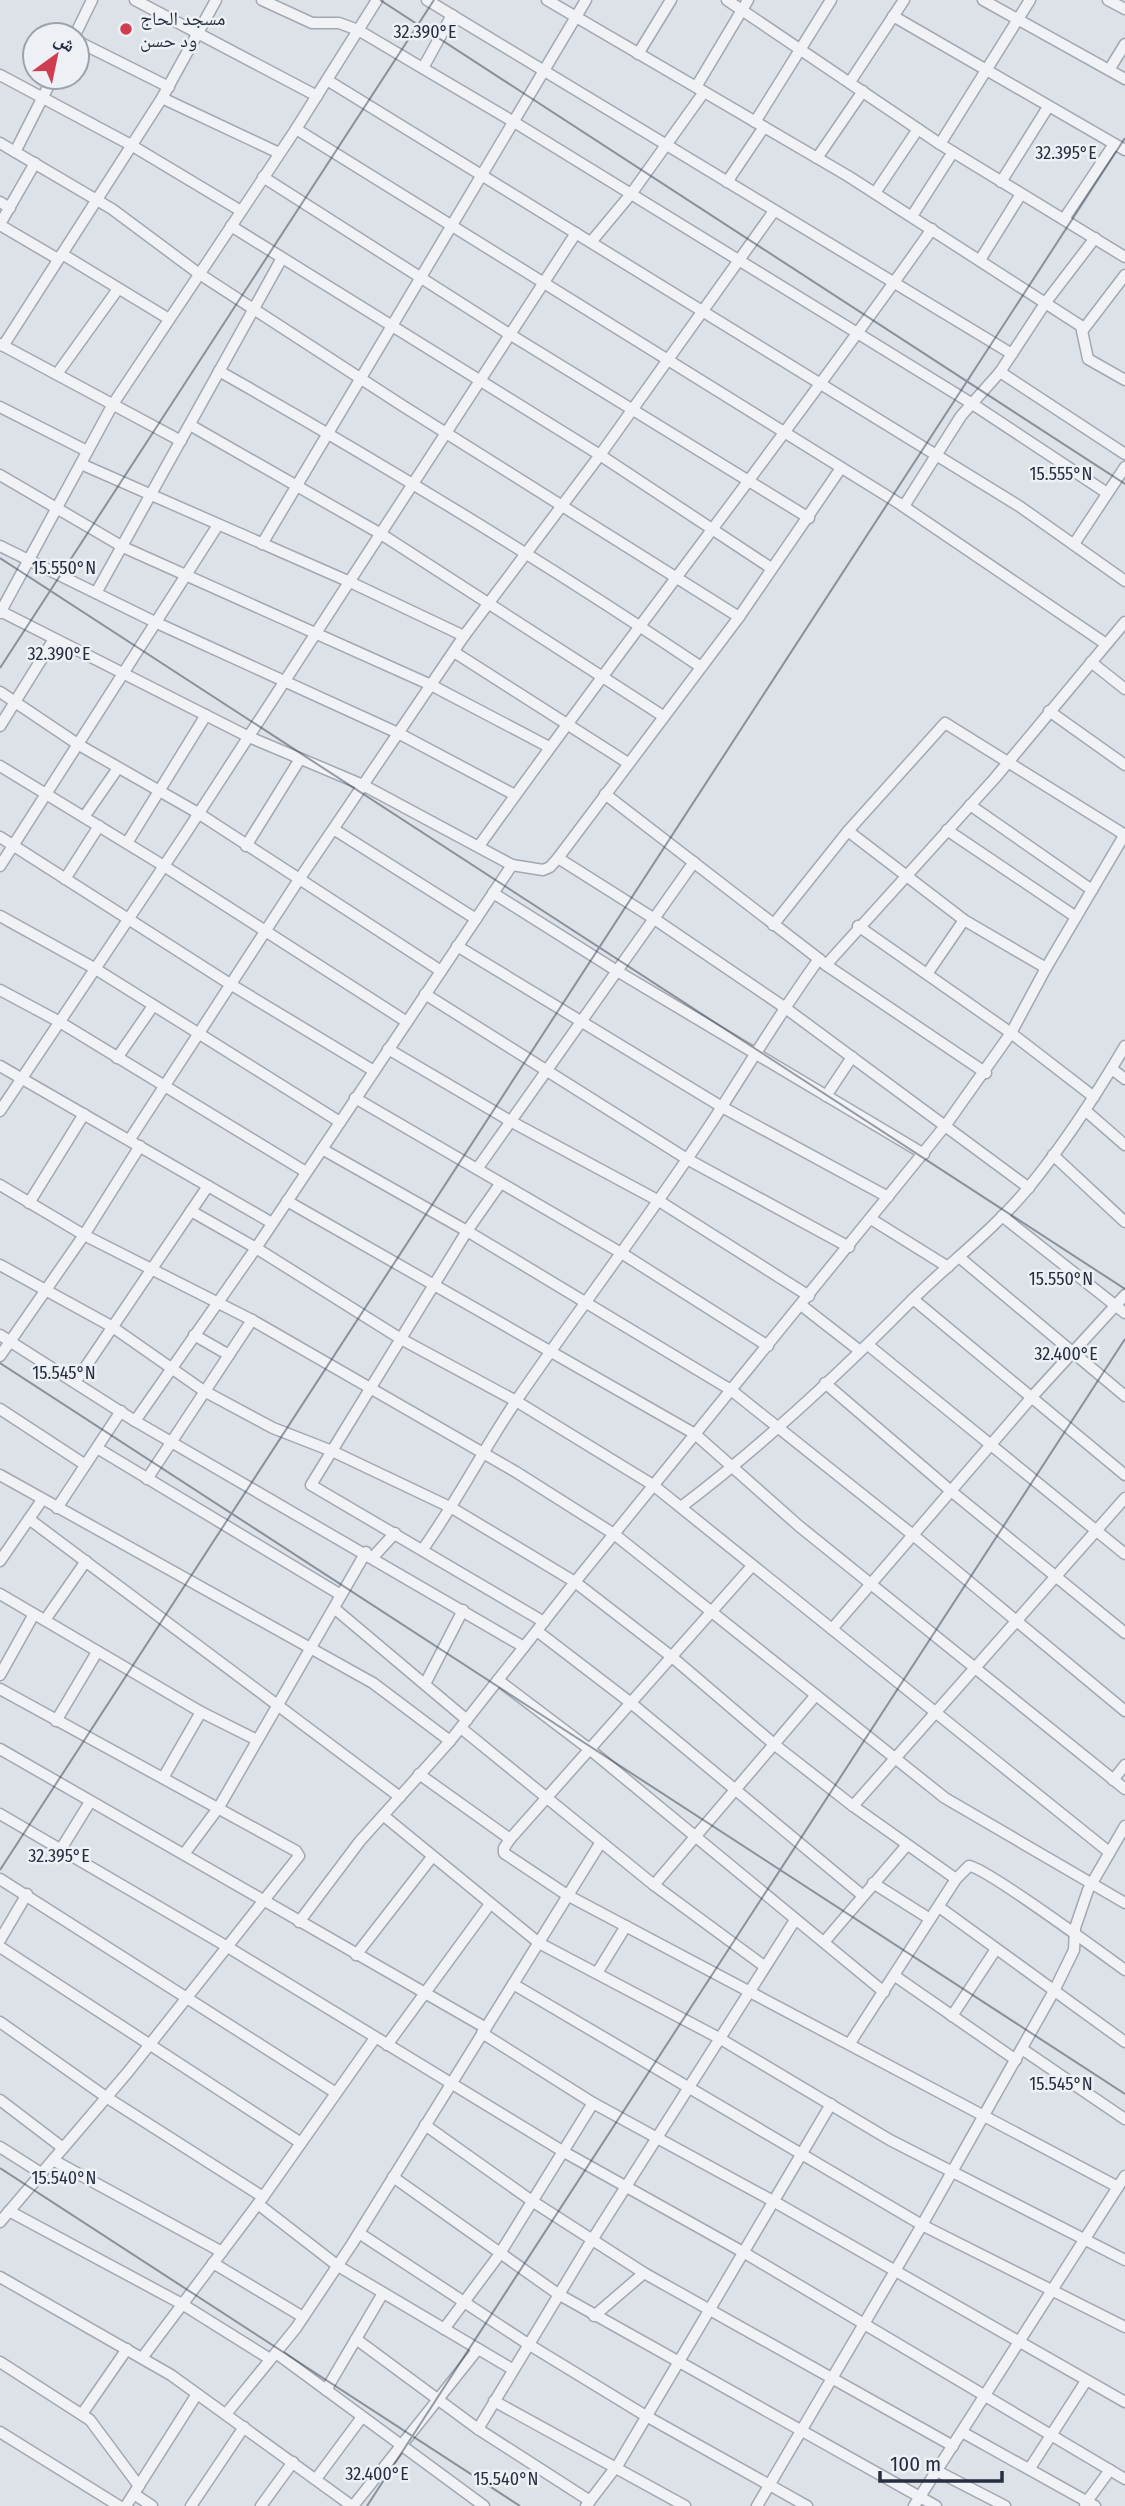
<svg xmlns="http://www.w3.org/2000/svg" width="1125" height="2506" viewBox="0 0 1125 2506" font-family="'Fira Sans Condensed','Noto Naskh Arabic',sans-serif">
<style>
.lines{fill:none;stroke-linecap:round;stroke-linejoin:round}
.minor-casing{stroke:#a2a8b2;stroke-width:13}
.minor{stroke:#f0f2f6;stroke-width:10}
.ticks{fill:none;stroke:#262e3f;stroke-width:2;stroke-opacity:0.45}
.poi-dot{fill:#d13d50;stroke:#edf0f5;stroke-width:2.5}
.labels{text-anchor:middle;stroke-width:5;stroke-linejoin:round;paint-order:stroke}
.poi-label{font-size:19px;fill:#262e3f;stroke:#edf0f5;text-anchor:start}
.ticks-label{font-size:18px;text-anchor:middle;fill:#262e3f;stroke:#edf0f5;stroke-width:5;stroke-linejoin:round;paint-order:stroke}
</style>
<rect width="100%" height="100%" fill="#dde1e8"/>
<g class="lines">
<g class="minor-casing">
<g id="minor">
<path d="M 135,0 L 317,96"/>
<path d="M 262,0 L 312,23 L 339,23 L 358,30 L 514,122 L 971,403 L 1107,493"/>
<path d="M 427,0 L 1012,354"/>
<path d="M 547,0 L 848,176 L 1081,326 L 1088,359 L 1125,380"/>
<path d="M 727,0 L 940,144 L 1125,257"/>
<path d="M 983,0 L 1125,79"/>
<path d="M 1108,0 L 1125,9"/>
<path d="M 893,16 L 1125,150"/>
<path d="M 75,35 L 92,0"/>
<path d="M 77,41 L 169,87"/>
<path d="M 638,54 L 671,0"/>
<path d="M 423,68 L 452,15"/>
<path d="M 1109,70 L 1125,44"/>
<path d="M 0,75 L 131,145 L 241,211"/>
<path d="M 327,80 L 1019,506 L 1125,581"/>
<path d="M 850,82 L 904,0"/>
<path d="M 696,87 L 748,0"/>
<path d="M 162,98 L 279,153"/>
<path d="M 755,122 L 831,0"/>
<path d="M 296,129 L 900,504 L 1106,644"/>
<path d="M 0,143 L 112,209 L 198,273 L 403,406 L 739,617"/>
<path d="M 940,144 L 1030,0"/>
<path d="M 15,152 L 53,77"/>
<path d="M 817,158 L 863,91"/>
<path d="M 263,177 L 506,332 L 809,518"/>
<path d="M 727,182 L 764,127"/>
<path d="M 1001,182 L 1048,107"/>
<path d="M 875,193 L 918,129"/>
<path d="M 0,202 L 10,208"/>
<path d="M 912,216 L 953,152"/>
<path d="M 1064,219 L 1114,144"/>
<path d="M 0,224 L 35,163"/>
<path d="M 0,225 L 58,259"/>
<path d="M 231,226 L 600,455 L 771,568"/>
<path d="M 591,242 L 631,194 L 704,92"/>
<path d="M 62,254 L 169,319"/>
<path d="M 980,260 L 1021,194"/>
<path d="M 1083,330 L 1125,275"/>
<path d="M 0,344 L 181,441"/>
<path d="M 3,346 L 162,98 L 216,0"/>
<path d="M 219,371 C 383,464 545,562 701,667"/>
<path d="M 1000,372 L 1125,454"/>
<path d="M 57,374 L 118,289"/>
<path d="M 0,407 L 87,451"/>
<path d="M 190,425 L 381,534 L 663,716"/>
<path d="M 81,464 L 350,582 L 464,636"/>
<path d="M 0,475 L 123,547 L 431,685 L 549,747"/>
<path d="M 904,506 L 961,416 L 1000,372 L 1046,302 L 1095,238"/>
<path d="M 262,544 L 586,0"/>
<path d="M 1074,544 L 1125,467"/>
<path d="M 0,546 L 157,623 L 400,734 L 515,795"/>
<path d="M 96,593 L 282,258"/>
<path d="M 0,611 L 249,737 L 363,785 L 512,865 L 543,870 L 550,867 L 558,858 L 739,617 L 841,468"/>
<path d="M 0,613 L 113,404 L 296,129 L 377,0"/>
<path d="M 454,652 L 628,763"/>
<path d="M 1091,662 L 1125,689"/>
<path d="M 0,692 L 79,745 L 198,813 L 441,971"/>
<path d="M 1049,711 L 1125,765"/>
<path d="M 0,726 L 54,639"/>
<path d="M 0,766 L 164,866 L 407,1022"/>
<path d="M 605,794 L 819,959"/>
<path d="M 970,805 L 1092,890"/>
<path d="M 84,817 L 118,768"/>
<path d="M 335,830 L 476,919"/>
<path d="M 947,830 L 1076,917"/>
<path d="M 848,831 L 964,920 L 1046,968"/>
<path d="M 0,837 L 230,984 L 374,1071"/>
<path d="M 127,843 L 206,715"/>
<path d="M 246,846 L 300,759"/>
<path d="M 479,846 C 627,638 785,438 932,229"/>
<path d="M 558,858 L 653,918 L 784,1007 L 1029,1188"/>
<path d="M 0,866 L 218,525"/>
<path d="M 65,879 L 99,826"/>
<path d="M 493,893 L 617,971 L 924,1154"/>
<path d="M 0,916 L 94,968 L 340,1122"/>
<path d="M 773,925 L 848,831 L 945,723 L 1125,835"/>
<path d="M 858,926 L 1011,1033 L 1094,1097"/>
<path d="M 457,946 L 722,1107 L 888,1197"/>
<path d="M 826,965 L 986,1073"/>
<path d="M 927,974 L 964,920"/>
<path d="M 0,990 L 58,1021 L 306,1172"/>
<path d="M 425,994 L 687,1159 L 849,1247"/>
<path d="M 388,1049 L 512,1122 L 659,1201 L 809,1296"/>
<path d="M 117,1058 L 153,1006"/>
<path d="M 0,1066 L 272,1223"/>
<path d="M 1112,1069 L 1125,1079"/>
<path d="M 826,1096 L 852,1057"/>
<path d="M 355,1098 L 623,1254 L 768,1346"/>
<path d="M 0,1111 L 184,836 L 576,233"/>
<path d="M 1086,1111 L 1125,1145"/>
<path d="M 130,1139 L 298,881 L 464,636 L 600,455 L 774,211"/>
<path d="M 322,1149 L 467,1231 L 731,1390 L 913,1535 L 1125,1711"/>
<path d="M 1053,1155 L 1125,1222"/>
<path d="M 477,1169 L 694,862"/>
<path d="M 500,1184 L 467,1231 L 311,1485 L 544,1622"/>
<path d="M 0,1185 L 84,1235 L 252,1320 L 516,1472 L 614,1534 L 945,1798 L 1125,1903"/>
<path d="M 287,1201 L 695,1434 L 799,1526 L 1125,1789"/>
<path d="M 29,1203 L 84,1114"/>
<path d="M 191,1211 L 256,1248 L 401,1339 L 516,1401 L 653,1485 L 1109,1852"/>
<path d="M 1002,1216 L 1125,1313"/>
<path d="M 871,1219 L 948,1267"/>
<path d="M 959,1257 L 1125,1396"/>
<path d="M 0,1265 L 111,1326 L 204,1391 L 273,1428 L 332,1451 L 452,1508 L 575,1582 L 672,1657 L 775,1745 L 853,1806 L 956,1879"/>
<path d="M 913,1299 L 1125,1475"/>
<path d="M 801,1305 L 860,1351"/>
<path d="M 0,1335 L 135,1421 L 524,1647"/>
<path d="M 194,1335 L 229,1355"/>
<path d="M 868,1345 L 1125,1554"/>
<path d="M 0,1356 L 84,1235 L 140,1146"/>
<path d="M 76,1381 L 208,1186"/>
<path d="M 825,1383 L 951,1491 L 1125,1633"/>
<path d="M 0,1409 L 84,1464"/>
<path d="M 135,1421 L 256,1248 L 512,865"/>
<path d="M 97,1448 L 341,1595"/>
<path d="M 0,1475 L 373,1683 L 450,1741"/>
<path d="M 147,1479 L 252,1320"/>
<path d="M 681,1507 C 763,1445 839,1374 911,1301 C 949,1263 995,1229 1029,1187 C 1065,1143 1096,1095 1125,1046"/>
<path d="M 57,1508 L 121,1411"/>
<path d="M 29,1519 L 400,1797"/>
<path d="M 423,1549 C 457,1501 483,1450 516,1401 C 581,1306 651,1215 714,1119 C 749,1065 781,1011 819,959 L 826,965 L 995,778 L 1125,622"/>
<path d="M 373,1557 L 395,1533"/>
<path d="M 0,1561 L 42,1500"/>
<path d="M 752,1566 L 510,1839 L 504,1848 L 504,1853 L 567,1895 L 1118,2187"/>
<path d="M 0,1594 L 201,1712 L 255,1739"/>
<path d="M 334,1608 L 467,1720"/>
<path d="M 45,1620 L 86,1561"/>
<path d="M 832,1629 L 1031,1398 L 1125,1295"/>
<path d="M 537,1631 L 631,1703 L 862,1895"/>
<path d="M 0,1675 L 34,1614"/>
<path d="M 498,1680 L 588,1748 L 884,1992"/>
<path d="M 425,1684 L 463,1610"/>
<path d="M 0,1689 L 296,1851 L 299,1856 L 128,2072 L 0,2222"/>
<path d="M 56,1721 L 97,1652"/>
<path d="M 461,1728 L 654,1885 L 764,1966"/>
<path d="M 0,1749 L 486,2028"/>
<path d="M 419,1774 L 510,1839"/>
<path d="M 163,1778 L 201,1712"/>
<path d="M 1113,1780 L 1125,1765"/>
<path d="M 853,1806 L 1125,1498"/>
<path d="M 0,1814 L 226,1946 L 564,2152 L 743,2252 L 1125,2479"/>
<path d="M 384,1816 L 539,1943 L 719,2038 L 890,2140 L 1125,2260"/>
<path d="M 61,1849 L 90,1802"/>
<path d="M 184,1854 L 219,1807 L 366,1552"/>
<path d="M 0,1879 L 336,2093"/>
<path d="M 873,1883 L 930,1919"/>
<path d="M 654,1885 L 816,1695"/>
<path d="M 939,1907 L 1125,2042"/>
<path d="M 299,1922 L 360,1841 L 450,1741 L 575,1582 L 945,1126 L 1011,1033 L 1046,968 L 1125,834"/>
<path d="M 0,1940 L 27,1894"/>
<path d="M 824,1942 L 907,1845"/>
<path d="M 0,1947 L 301,2143"/>
<path d="M 356,1955 L 432,1857"/>
<path d="M 597,1973 L 626,1926"/>
<path d="M 895,1976 L 1016,2060"/>
<path d="M 513,1984 L 922,2225 L 1125,2327"/>
<path d="M 952,2016 L 996,1949"/>
<path d="M 0,2022 L 106,2097 L 263,2197"/>
<path d="M 482,2033 L 593,2103 L 773,2201 L 1125,2402"/>
<path d="M 850,2043 L 956,1879 L 969,1866 C 985,1867 1103,1954 1125,1970"/>
<path d="M 387,2045 L 490,1904"/>
<path d="M 1022,2049 L 1125,2119"/>
<path d="M 0,2100 L 63,2148"/>
<path d="M 425,2125 L 532,2201 L 644,2273 L 953,2446"/>
<path d="M 0,2147 L 41,2173"/>
<path d="M 53,2160 L 222,2252"/>
<path d="M 393,2177 L 558,2294 L 936,2506"/>
<path d="M 258,2204 L 338,2266 L 512,2369"/>
<path d="M 9,2211 L 182,2304 L 270,2359"/>
<path d="M 359,2233 L 528,2344 L 646,2416 L 807,2506"/>
<path d="M 213,2263 L 303,2317"/>
<path d="M 0,2277 L 171,2375 L 352,2506"/>
<path d="M 594,2316 L 644,2273"/>
<path d="M 444,2329 L 499,2255 L 593,2103"/>
<path d="M 356,2339 L 478,2429 L 590,2501"/>
<path d="M 276,2353 L 484,2506"/>
<path d="M 142,2358 L 263,2197 L 375,2038"/>
<path d="M 0,2362 L 90,2420 L 139,2486"/>
<path d="M 326,2390 L 383,2293"/>
<path d="M 494,2401 L 685,2506"/>
<path d="M 82,2414 L 127,2349"/>
<path d="M 226,2414 L 296,2328 L 352,2244 L 601,1842"/>
<path d="M 478,2429 L 587,2248 L 795,1920"/>
<path d="M 0,2432 L 119,2506"/>
<path d="M 962,2432 L 1095,2506"/>
<path d="M 1030,2468 L 1086,2381"/>
<path d="M 937,2471 L 1005,2506"/>
<path d="M 316,2479 L 362,2417"/>
<path d="M 134,2494 L 152,2506"/>
<path d="M 1085,2504 L 1110,2470"/>
<path d="M 126,2506 L 197,2394"/>
<path d="M 191,2506 L 244,2427"/>
<path d="M 261,2506 L 293,2462"/>
<path d="M 353,2506 L 478,2349"/>
<path d="M 586,2506 L 619,2463 L 831,2104"/>
<path d="M 757,2506 L 922,2225 L 1054,1991 L 1074,1950 L 1075,1928 L 1088,1890 L 1125,1826"/>
<path d="M 914,2506 L 1125,2176"/>
</g>
</g>
<use href="#minor" class="minor"/>
</g>
<path class="ticks" d="M 380,0 L 1125,484M 0,558 L 1125,1289M 0,668 L 434,0M 0,1363 L 1125,2094M 0,1870 L 1125,138M 0,2168 L 520,2506M 367,2506 L 1125,1339"/>
<circle class="poi-dot" cx="126" cy="29" r="7"/>
<g class="labels">
<g class="poi-label">
<text x="140" y="25">مسجد الحاج<tspan x="140" dy="22">ود حسن</tspan></text>
</g>
</g>
<g class="ticks-label">
<text x="425" y="38">32.390°E</text>
<text x="1066" y="159">32.395°E</text>
<text x="1061" y="480">15.555°N</text>
<text x="64" y="574">15.550°N</text>
<text x="59" y="660">32.390°E</text>
<text x="1061" y="1285">15.550°N</text>
<text x="1066" y="1360">32.400°E</text>
<text x="64" y="1379">15.545°N</text>
<text x="59" y="1862">32.395°E</text>
<text x="1061" y="2090">15.545°N</text>
<text x="64" y="2184">15.540°N</text>
<text x="377" y="2480">32.400°E</text>
<text x="506" y="2485">15.540°N</text>
</g>
<g transform="translate(56 56) rotate(33)"><circle r="33" fill="#edf0f5" stroke="#9da2ac" stroke-width="2"/>
<path d="M0-5L12 26L0 18L-12 26Z" fill="#d13d50"/>
<text y="-10" font-size="19" font-weight="bold" text-anchor="middle" fill="#262e3f">ش</text>
</g>
<path d="M880 2471v10h122v-10" fill="none" stroke="#262e3f" stroke-width="3.5"/>
<text x="890" y="2471" font-size="21" fill="#262e3f" stroke="#edf0f5" stroke-width="5" paint-order="stroke">100 m</text>
</svg>
